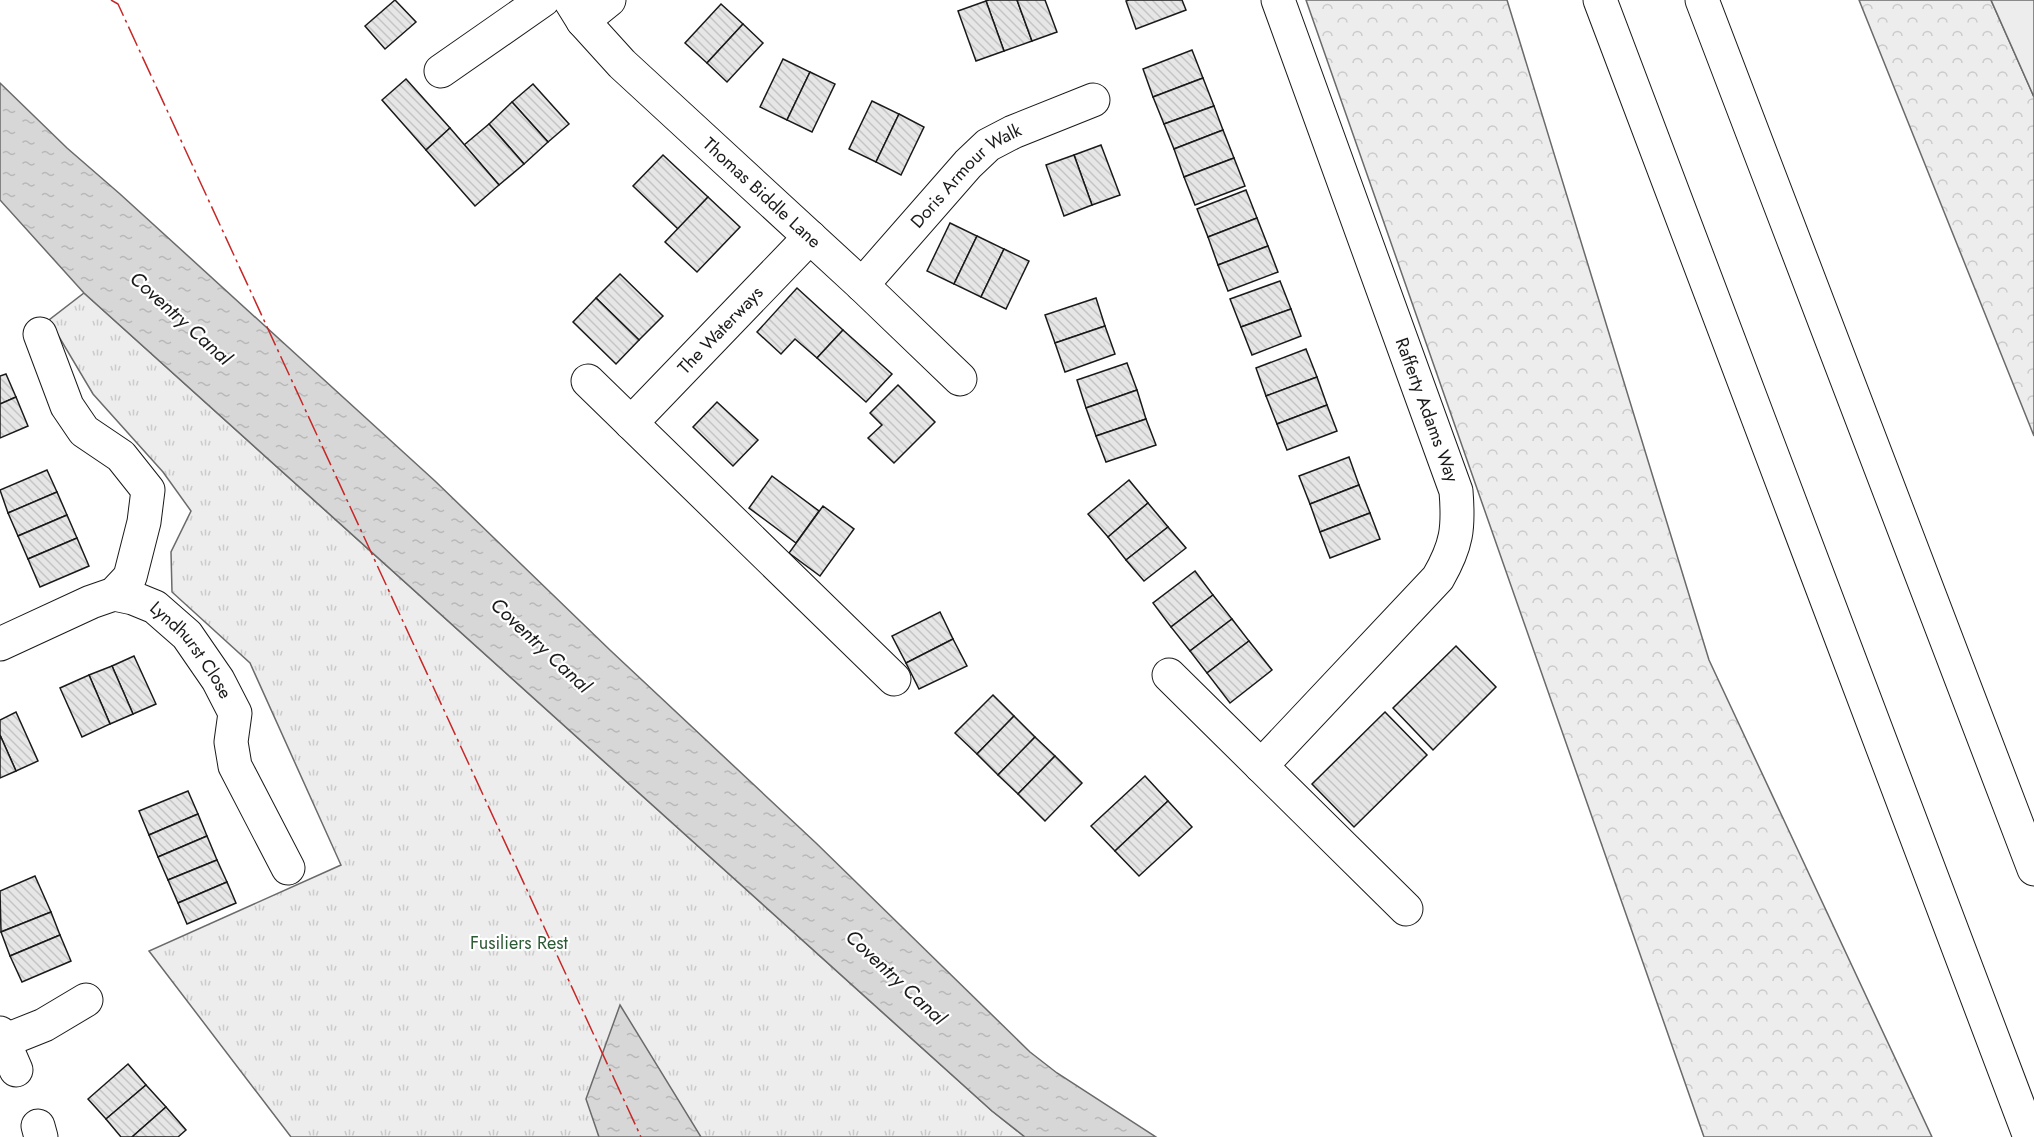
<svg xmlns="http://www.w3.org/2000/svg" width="2034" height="1137" viewBox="0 0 2034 1137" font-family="Jost,sans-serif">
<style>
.grass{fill:url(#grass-tufts);stroke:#6a6a6a;stroke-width:1.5}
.forest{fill:url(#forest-crowns);stroke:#6a6a6a;stroke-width:1.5}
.built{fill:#ededed;stroke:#6a6a6a;stroke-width:1.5}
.water{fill:url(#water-ripples);stroke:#6a6a6a;stroke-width:1.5}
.building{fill:url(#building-back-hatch);stroke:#1a1a1a;stroke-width:1.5}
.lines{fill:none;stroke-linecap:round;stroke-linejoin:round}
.minor-casing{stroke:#1a1a1a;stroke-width:35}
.highway-casing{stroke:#1a1a1a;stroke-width:35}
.minor{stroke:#fff;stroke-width:33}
.highway{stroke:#fff;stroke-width:33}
.power{stroke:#c62828;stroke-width:1.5;stroke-dasharray:21 4.5 3 4.5;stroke-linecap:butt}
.labels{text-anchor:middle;stroke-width:4.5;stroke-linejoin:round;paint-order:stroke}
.street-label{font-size:18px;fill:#1a1a1a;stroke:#fff}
.park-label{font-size:18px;fill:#2b5a34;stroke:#fff}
.water-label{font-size:20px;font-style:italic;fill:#1a1a1a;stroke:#fff}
</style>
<defs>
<pattern id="grass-tufts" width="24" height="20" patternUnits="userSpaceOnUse" patternTransform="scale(1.5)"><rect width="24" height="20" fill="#ededed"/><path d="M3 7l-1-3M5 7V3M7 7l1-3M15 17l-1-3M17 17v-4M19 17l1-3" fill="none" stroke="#cbcbcb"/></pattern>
<pattern id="forest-crowns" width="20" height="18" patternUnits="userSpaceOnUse" patternTransform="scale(1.5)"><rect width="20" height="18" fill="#ededed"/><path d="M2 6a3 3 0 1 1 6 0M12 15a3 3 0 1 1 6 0" fill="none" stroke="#cbcbcb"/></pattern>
<pattern id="water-ripples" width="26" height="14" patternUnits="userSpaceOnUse" patternTransform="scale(1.5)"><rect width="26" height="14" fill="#d7d7d7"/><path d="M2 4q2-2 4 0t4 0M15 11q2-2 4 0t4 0" fill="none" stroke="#b8b8b8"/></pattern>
<pattern id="building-back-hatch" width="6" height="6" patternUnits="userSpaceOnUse" patternTransform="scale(1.5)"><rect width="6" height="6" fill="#e6e6e6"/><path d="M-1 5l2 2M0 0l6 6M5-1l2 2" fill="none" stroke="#c5c5c5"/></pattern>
</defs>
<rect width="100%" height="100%" fill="#fff"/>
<path class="grass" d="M 84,293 L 992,1111 L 1025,1137 L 291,1137 L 149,951 L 341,865 L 250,663 L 172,592 L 171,552 L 191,511 L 163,472 L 93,394 L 49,320 Z"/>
<g class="forest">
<path d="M 1306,0 L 1507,0 L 1709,660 L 1932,1137 L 1704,1137 Z"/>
<path d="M 1859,0 L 1991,0 L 2034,97 L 2034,436 Z"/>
</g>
<path class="built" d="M 1991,0 L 2034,0 L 2034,97 Z"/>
<g class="water">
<path d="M 0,83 L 67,148 L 120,194 L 435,481 L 611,651 L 816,843 L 1030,1052 L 1057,1073 L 1156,1137 L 1025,1137 L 992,1111 L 84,293 L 0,200 Z"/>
<path d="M 620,1005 L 701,1137 L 599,1137 L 586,1099 Z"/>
</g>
<g class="building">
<path d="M 395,0 L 416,22 L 385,49 L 365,26 Z"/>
<path d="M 989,0 L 1017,0 L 1032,41 L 1004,51 L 986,1 Z"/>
<path d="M 1017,0 L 1045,0 L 1057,32 L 1032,41 Z"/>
<path d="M 1129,0 L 1182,0 L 1186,10 L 1136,29 L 1126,1 Z"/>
<path d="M 986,1 L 1004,51 L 976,61 L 958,11 Z"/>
<path d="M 721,4 L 743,24 L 707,63 L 685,43 Z"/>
<path d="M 743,24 L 763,43 L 727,82 L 707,63 Z"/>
<path d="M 1192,50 L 1203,78 L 1153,97 L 1143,69 Z"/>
<path d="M 783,59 L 810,72 L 787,120 L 760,107 Z"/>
<path d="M 810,72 L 835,84 L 812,132 L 787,120 Z"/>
<path d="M 1203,78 L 1214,106 L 1164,124 L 1153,97 Z"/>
<path d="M 406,79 L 450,128 L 426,150 L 382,100 Z"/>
<path d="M 533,84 L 569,124 L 548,142 L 512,102 Z"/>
<path d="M 872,101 L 899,114 L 876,162 L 849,149 Z"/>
<path d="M 512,102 L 548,142 L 524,164 L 489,124 Z"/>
<path d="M 1214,106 L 1223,130 L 1174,149 L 1164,124 Z"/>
<path d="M 899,114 L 924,127 L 901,175 L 876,162 Z"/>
<path d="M 489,124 L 524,164 L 499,185 L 464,145 Z"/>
<path d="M 450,128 L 499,185 L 475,206 L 426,150 Z"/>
<path d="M 1223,130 L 1234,158 L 1184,177 L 1174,149 Z"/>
<path d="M 1101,145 L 1120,195 L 1092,205 L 1074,155 Z"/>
<path d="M 663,155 L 708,197 L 678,229 L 633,186 Z"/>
<path d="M 1074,155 L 1092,205 L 1064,216 L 1046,165 Z"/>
<path d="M 1234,158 L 1245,186 L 1195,205 L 1184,177 Z"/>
<path d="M 1246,190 L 1257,218 L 1208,237 L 1197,209 Z"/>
<path d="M 708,197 L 740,227 L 697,272 L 665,242 Z"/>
<path d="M 1257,218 L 1268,246 L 1218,265 L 1208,237 Z"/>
<path d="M 950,223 L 977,236 L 954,284 L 927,271 Z"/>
<path d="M 977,236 L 1004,249 L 981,297 L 954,284 Z"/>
<path d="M 1268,246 L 1278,272 L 1228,291 L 1218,265 Z"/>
<path d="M 1004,249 L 1029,261 L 1006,309 L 981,297 Z"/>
<path d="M 620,274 L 663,316 L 639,340 L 596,298 Z"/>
<path d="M 1280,281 L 1291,309 L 1241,327 L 1230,299 Z"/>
<path d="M 797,288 L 843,330 L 817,358 L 795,339 L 781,354 L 757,332 Z"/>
<path d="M 596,298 L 639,340 L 616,364 L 573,322 Z"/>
<path d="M 1096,298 L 1105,326 L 1055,343 L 1045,315 Z"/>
<path d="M 1291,309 L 1301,336 L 1252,355 L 1241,327 Z"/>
<path d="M 1105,326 L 1115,354 L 1065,372 L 1055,343 Z"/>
<path d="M 843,330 L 892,374 L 866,402 L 817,358 Z"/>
<path d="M 1306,349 L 1317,377 L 1266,396 L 1256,368 Z"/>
<path d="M 1127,363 L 1137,390 L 1086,408 L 1077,380 Z"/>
<path d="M 6,374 L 16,397 L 0,404 L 0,376 Z"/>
<path d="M 1317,377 L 1327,405 L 1277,424 L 1266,396 Z"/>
<path d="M 898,385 L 935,422 L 894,463 L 868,438 L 882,425 L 870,413 Z"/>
<path d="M 1137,390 L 1146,419 L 1096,436 L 1086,408 Z"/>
<path d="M 16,397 L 28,426 L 0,438 L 0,404 Z"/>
<path d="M 717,402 L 758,440 L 733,466 L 693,427 Z"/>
<path d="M 1327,405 L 1337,431 L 1287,450 L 1277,424 Z"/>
<path d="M 1146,419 L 1156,445 L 1106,462 L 1096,436 Z"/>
<path d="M 1349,457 L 1359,485 L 1310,504 L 1299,476 Z"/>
<path d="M 47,470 L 57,492 L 8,513 L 0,490 Z"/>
<path d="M 772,476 L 819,511 L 796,543 L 749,508 Z"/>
<path d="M 1129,480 L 1148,503 L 1108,537 L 1088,514 Z"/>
<path d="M 1359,485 L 1370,513 L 1320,532 L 1310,504 Z"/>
<path d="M 57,492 L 67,515 L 18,536 L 8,513 Z"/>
<path d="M 1148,503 L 1168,527 L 1126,560 L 1108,537 Z"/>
<path d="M 823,506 L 854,529 L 820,576 L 789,553 Z"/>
<path d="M 1370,513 L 1380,539 L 1330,558 L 1320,532 Z"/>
<path d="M 67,515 L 77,538 L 28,559 L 18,536 Z"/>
<path d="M 1168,527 L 1186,548 L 1144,581 L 1126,560 Z"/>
<path d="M 77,538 L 89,566 L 40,587 L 28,559 Z"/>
<path d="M 1195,571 L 1213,595 L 1171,627 L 1153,603 Z"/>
<path d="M 1213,595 L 1232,619 L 1190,651 L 1171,627 Z"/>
<path d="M 940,612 L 953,639 L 906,663 L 892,636 Z"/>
<path d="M 1232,619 L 1249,641 L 1207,673 L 1190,651 Z"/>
<path d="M 953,639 L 967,666 L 919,689 L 906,663 Z"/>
<path d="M 1249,641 L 1272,670 L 1230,703 L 1207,673 Z"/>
<path d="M 1456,646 L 1496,687 L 1433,750 L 1393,708 Z"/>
<path d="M 134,656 L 156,704 L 133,714 L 112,666 Z"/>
<path d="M 112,666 L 133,714 L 110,724 L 89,675 Z"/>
<path d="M 89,675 L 110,724 L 82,737 L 60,688 Z"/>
<path d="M 993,695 L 1014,716 L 977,754 L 955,733 Z"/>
<path d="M 16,712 L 38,761 L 16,771 L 0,735 L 0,720 Z"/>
<path d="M 1385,712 L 1427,755 L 1354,827 L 1312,784 Z"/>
<path d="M 1014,716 L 1035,737 L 998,775 L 977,754 Z"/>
<path d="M 0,735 L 16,771 L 0,778 Z"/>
<path d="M 1035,737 L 1055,756 L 1018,794 L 998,775 Z"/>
<path d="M 1055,756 L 1082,783 L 1045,821 L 1018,794 Z"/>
<path d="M 1145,776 L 1168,801 L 1115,851 L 1091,826 Z"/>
<path d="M 188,791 L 198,814 L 149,835 L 139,811 Z"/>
<path d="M 1168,801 L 1192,827 L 1139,876 L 1115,851 Z"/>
<path d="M 198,814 L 207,836 L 158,857 L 149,835 Z"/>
<path d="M 207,836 L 217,860 L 168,880 L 158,857 Z"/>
<path d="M 217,860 L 227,882 L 178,903 L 168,880 Z"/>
<path d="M 35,876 L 51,912 L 1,932 L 0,891 Z"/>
<path d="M 227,882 L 236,903 L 187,924 L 178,903 Z"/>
<path d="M 51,912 L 60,935 L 10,956 L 1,932 Z"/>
<path d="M 60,935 L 71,961 L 22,982 L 10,956 Z"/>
<path d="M 128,1064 L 146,1085 L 106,1119 L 88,1099 Z"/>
<path d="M 146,1085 L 166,1107 L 132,1137 L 121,1137 L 106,1119 Z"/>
<path d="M 166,1107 L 186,1130 L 178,1137 L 132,1137 Z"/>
</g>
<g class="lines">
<g class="minor-casing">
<g id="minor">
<path id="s1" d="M 570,0 L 583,21 L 622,64 L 862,285 L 960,379"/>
<path d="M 583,21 L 609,0"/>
<path d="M 441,71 L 543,0"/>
<path id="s2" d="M 862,285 L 968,164 L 988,145 L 1013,132 L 1093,100"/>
<path d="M 588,381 L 894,679"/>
<path id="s3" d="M 631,423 L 810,237"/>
<path id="s4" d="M 114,594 L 133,598 L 155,607 L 187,635 L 218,680 L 235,713 L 231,742 L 235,766 L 288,868"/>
<path d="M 0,644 L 91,602 L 114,594 L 130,577 L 144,522 L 148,490 L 121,456 L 84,431 L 67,406 L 40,334"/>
<path d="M 1169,675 L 1406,909"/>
<path d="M 1261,766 L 1438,578 C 1457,545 1459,528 1456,491 L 1278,0"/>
<path d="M 0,1033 L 16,1070"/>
<path d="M 4,1041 L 44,1025 L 86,1000"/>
<path d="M 38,1126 L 41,1137"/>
</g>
</g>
<g class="highway-casing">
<g id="highway">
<path d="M 1600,0 L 2030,1137"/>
<path d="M 1702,0 L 2034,869"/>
</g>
</g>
<use href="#minor" class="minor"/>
<use href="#highway" class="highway"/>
<path class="power" d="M 111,0 L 118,4 L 641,1137"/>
</g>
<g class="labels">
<g class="street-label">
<text dy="6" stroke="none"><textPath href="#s2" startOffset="152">Doris Armour Walk</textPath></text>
<text dy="6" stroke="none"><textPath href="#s1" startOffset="273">Thomas Biddle Lane</textPath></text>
<text dy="6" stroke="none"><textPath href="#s3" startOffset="129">The Waterways</textPath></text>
<text transform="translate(1427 410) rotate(70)" y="6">Rafferty Adams Way</text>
<text dy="6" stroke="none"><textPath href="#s4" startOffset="100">Lyndhurst Close</textPath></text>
</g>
<g class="park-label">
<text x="519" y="949">Fusiliers Rest</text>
</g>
<g class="water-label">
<text transform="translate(181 318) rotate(42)" y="7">Coventry Canal</text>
<text transform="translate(541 645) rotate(43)" y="7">Coventry Canal</text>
<text transform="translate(896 977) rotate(43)" y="7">Coventry Canal</text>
</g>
</g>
</svg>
